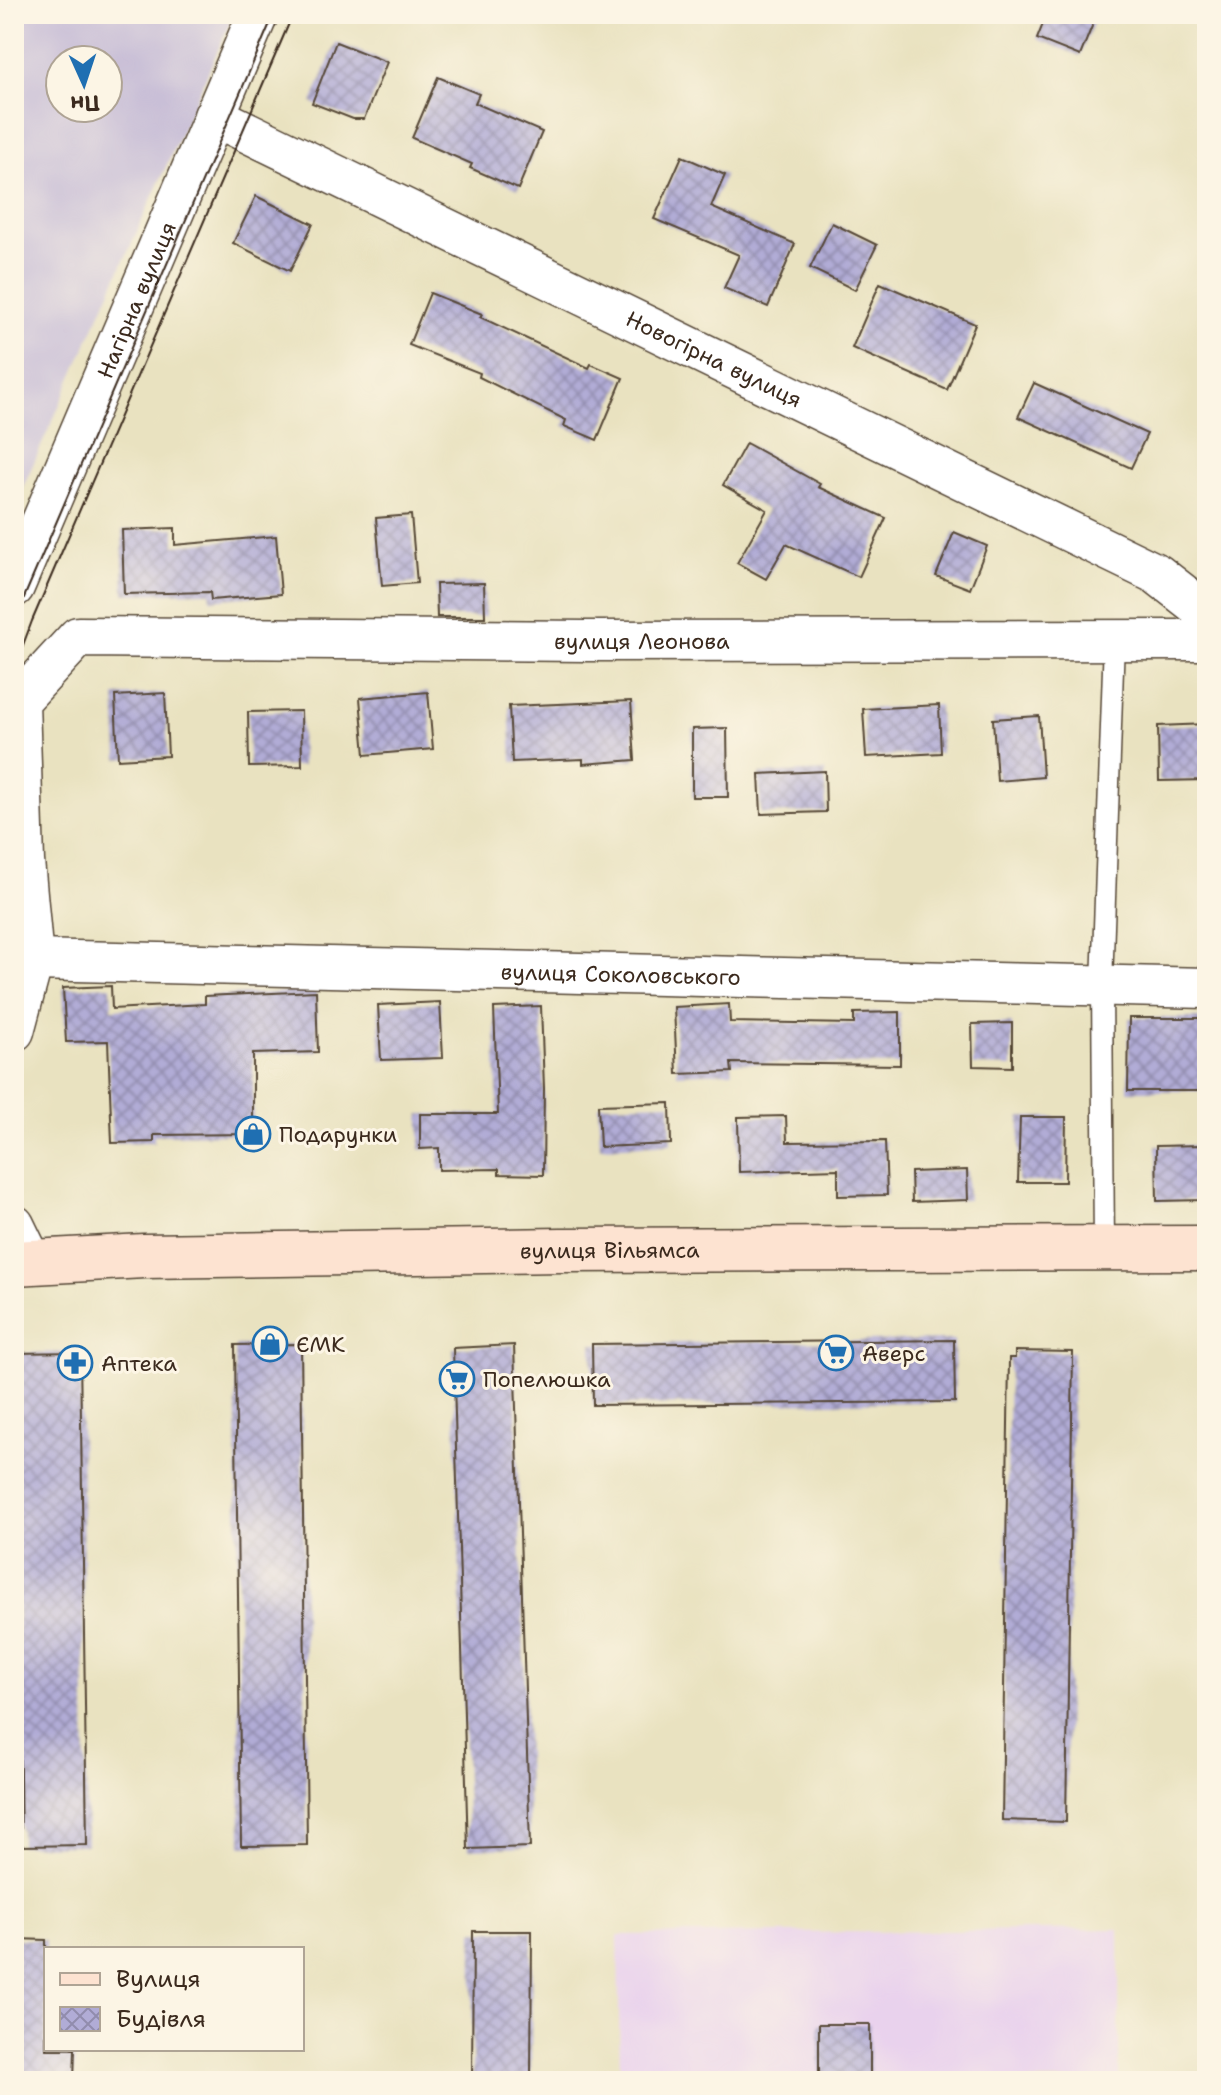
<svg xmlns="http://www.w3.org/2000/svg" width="1221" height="2095" viewBox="0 0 1221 2095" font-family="'Shantell Sans',sans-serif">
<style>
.built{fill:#e9d2ed}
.industrial{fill:#c9bfd7;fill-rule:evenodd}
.building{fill:url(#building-cross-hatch)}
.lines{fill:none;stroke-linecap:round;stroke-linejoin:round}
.lane-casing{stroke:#554636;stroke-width:23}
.street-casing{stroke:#554636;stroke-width:43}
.secondary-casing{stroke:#554636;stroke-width:47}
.lane{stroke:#fff;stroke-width:20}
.street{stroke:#fff;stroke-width:40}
.secondary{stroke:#fde3d1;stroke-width:44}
.tram{stroke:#3b2a1e;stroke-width:2}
.labels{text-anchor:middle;stroke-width:6;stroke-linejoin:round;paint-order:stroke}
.street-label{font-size:22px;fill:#3b2a1e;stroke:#fcf5e5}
.poi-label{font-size:22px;fill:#3b2a1e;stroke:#fcf5e5;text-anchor:start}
</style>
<defs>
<pattern id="building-cross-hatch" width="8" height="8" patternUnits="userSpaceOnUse" patternTransform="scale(2)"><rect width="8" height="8" fill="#b1acd6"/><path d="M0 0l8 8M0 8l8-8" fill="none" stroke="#918cad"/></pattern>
</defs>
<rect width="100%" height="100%" fill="#fcf5e5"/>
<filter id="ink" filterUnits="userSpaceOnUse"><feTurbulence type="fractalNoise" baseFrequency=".0125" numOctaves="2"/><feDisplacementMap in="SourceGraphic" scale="16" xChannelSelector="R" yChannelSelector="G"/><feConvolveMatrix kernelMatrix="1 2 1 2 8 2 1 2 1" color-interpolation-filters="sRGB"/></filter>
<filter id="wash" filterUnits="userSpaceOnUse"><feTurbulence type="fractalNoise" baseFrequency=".006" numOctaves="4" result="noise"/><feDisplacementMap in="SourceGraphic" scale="32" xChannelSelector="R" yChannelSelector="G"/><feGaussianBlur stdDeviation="1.8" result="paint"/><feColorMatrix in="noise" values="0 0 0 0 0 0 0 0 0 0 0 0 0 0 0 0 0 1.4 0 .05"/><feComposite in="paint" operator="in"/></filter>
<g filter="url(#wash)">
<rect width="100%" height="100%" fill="#e9e2c0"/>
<path class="built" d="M 1119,1929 L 1119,2081 L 620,2081 L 618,1935 Z"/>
<path class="industrial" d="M 14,14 L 234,14 L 14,507 ZM 60,60 L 108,60 L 108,108 L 60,108 Z"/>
<g id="blocks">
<g class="building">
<path d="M 1047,14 L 1097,14 L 1080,56 L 1037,39 Z"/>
<path d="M 336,42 L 387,62 L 364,119 L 353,119 L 312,103 Z"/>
<path d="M 438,77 L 479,94 L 475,103 L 542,132 L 518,189 L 470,168 L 472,164 L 412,138 Z"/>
<path d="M 682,156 L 725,175 L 711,207 L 795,244 L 768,307 L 724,288 L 739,255 L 654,219 Z"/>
<path d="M 256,196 L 313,224 L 290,271 L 233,243 Z"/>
<path d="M 832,223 L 877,245 L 855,290 L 810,268 Z"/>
<path d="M 880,283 L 975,324 L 947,390 L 852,348 Z"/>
<path d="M 430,293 L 482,314 L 480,317 L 589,368 L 591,364 L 623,378 L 597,440 L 564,426 L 566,420 L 479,377 L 480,373 L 409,345 Z"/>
<path d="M 1034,383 L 1147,434 L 1131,468 L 1018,417 Z"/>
<path d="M 746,443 L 820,484 L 818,487 L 886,518 L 859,577 L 786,544 L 766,579 L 737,563 L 767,510 L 723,485 Z"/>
<path d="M 411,515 L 417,583 L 382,586 L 376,518 Z"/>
<path d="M 175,528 L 175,545 L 276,536 L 281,594 L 211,600 L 210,592 L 124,594 L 122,530 Z"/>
<path d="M 954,532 L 987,546 L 970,589 L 936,576 Z"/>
<path d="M 484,583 L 485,617 L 437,617 L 436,584 Z"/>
<path d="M 428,692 L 433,749 L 365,755 L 360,698 Z"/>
<path d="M 165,693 L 168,756 L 118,759 L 115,696 Z"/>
<path d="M 631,701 L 635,760 L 583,764 L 583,759 L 512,762 L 509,706 Z"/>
<path d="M 939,705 L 941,753 L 866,757 L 863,709 Z"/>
<path d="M 301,711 L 302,766 L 249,767 L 248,712 Z"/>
<path d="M 1039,716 L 1043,777 L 997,781 L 993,719 Z"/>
<path d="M 1207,724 L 1207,780 L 1159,781 L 1158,726 Z"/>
<path d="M 727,728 L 728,797 L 692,797 L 692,729 Z"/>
<path d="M 825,771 L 826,812 L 761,814 L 759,774 Z"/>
<path d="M 111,986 L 112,1009 L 205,1004 L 205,996 L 316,991 L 318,1052 L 253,1054 L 253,1134 L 154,1135 L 154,1142 L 112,1143 L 108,1041 L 66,1042 L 63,988 Z"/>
<path d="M 440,1002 L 443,1058 L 381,1060 L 378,1005 Z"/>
<path d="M 729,1004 L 730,1022 L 854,1024 L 854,1013 L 900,1012 L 900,1065 L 731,1063 L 732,1072 L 677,1074 L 674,1007 Z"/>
<path d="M 541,1006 L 544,1088 L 543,1175 L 499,1174 L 499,1169 L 439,1170 L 439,1148 L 420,1149 L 420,1114 L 498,1114 L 494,1008 Z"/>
<path d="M 1129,1018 L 1201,1018 L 1200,1091 L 1128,1091 Z"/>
<path d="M 1012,1023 L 1012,1067 L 973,1066 L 972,1024 Z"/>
<path d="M 670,1103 L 671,1144 L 600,1147 L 598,1105 Z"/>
<path d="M 786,1116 L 787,1142 L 885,1141 L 887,1195 L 838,1196 L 838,1169 L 739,1172 L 738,1117 Z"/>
<path d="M 1020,1117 L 1066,1117 L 1065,1182 L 1018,1182 Z"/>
<path d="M 1204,1145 L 1205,1200 L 1157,1201 L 1156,1146 Z"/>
<path d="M 967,1170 L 968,1200 L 912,1202 L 911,1172 Z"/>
<path d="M 954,1340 L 955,1402 L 593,1405 L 592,1344 Z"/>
<path d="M 301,1344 L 307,1845 L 241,1846 L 235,1345 Z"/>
<path d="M 514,1345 L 530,1847 L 468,1849 L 453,1348 Z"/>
<path d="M 1015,1351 L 1073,1352 L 1066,1822 L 1002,1820 L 1009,1358 L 1015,1358 Z"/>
<path d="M 80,1352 L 87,1845 L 21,1846 L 14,1353 Z"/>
<path d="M 473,1931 L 532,1931 L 531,2081 L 472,2081 Z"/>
<path d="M 17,1939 L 46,1940 L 46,2049 L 75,2049 L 74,2081 L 16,2081 Z"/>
<rect x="819" y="2024" width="51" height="57"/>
</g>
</g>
</g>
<g filter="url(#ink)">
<use href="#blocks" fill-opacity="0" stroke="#554636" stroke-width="2"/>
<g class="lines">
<g class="lane-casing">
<path id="lane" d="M 1104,1248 L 1102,985 L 1114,640"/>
</g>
<g class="street-casing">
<g id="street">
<path id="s1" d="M 214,116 L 1157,574 L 1207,613"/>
<path id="s2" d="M 14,587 L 258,14"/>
<path id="s3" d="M 33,960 L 1207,988"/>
<path id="s4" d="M 14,1031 L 33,960 L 24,861 L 19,701 L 78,637 L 587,641 L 1207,640"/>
<path d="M 14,1225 L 32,1262"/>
</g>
</g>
<g class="secondary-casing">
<g id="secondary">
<path id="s5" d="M 14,1263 L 144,1256 L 561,1250 L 1207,1248"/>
</g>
</g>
<use href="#lane" class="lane"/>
<use href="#street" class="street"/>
<use href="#secondary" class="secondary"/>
<g class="tram">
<path d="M 14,621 L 274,14"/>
<path d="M 14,669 L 32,621 L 293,14"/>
</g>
</g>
</g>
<defs>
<g id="shop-ring" transform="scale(1.8)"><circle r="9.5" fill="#fcf5e5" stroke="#1f6fb2" stroke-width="1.5"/><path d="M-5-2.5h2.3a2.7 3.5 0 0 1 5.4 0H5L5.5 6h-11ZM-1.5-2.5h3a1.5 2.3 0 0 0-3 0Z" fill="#1f6fb2"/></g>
<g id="supermarket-ring" transform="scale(1.8)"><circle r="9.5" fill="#fcf5e5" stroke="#1f6fb2" stroke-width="1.5"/><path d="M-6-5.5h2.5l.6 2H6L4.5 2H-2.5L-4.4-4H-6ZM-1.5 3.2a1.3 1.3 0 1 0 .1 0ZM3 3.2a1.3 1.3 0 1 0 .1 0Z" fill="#1f6fb2"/></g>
<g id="pharmacy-ring" transform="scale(1.8)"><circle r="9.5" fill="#fcf5e5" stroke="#1f6fb2" stroke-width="1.5"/><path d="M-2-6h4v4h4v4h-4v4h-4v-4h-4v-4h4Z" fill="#1f6fb2"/></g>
</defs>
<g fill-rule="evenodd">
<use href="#shop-ring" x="253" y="1134"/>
<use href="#shop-ring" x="270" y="1344"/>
<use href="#supermarket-ring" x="836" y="1353"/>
<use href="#pharmacy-ring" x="75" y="1363"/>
<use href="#supermarket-ring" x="457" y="1379"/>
</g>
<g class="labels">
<g class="street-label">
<text dy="8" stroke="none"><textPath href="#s2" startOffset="312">Нагірна вулиця</textPath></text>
<text dy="8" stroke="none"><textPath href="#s1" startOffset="556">Новогірна вулиця</textPath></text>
<text dy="8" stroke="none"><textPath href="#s4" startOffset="984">вулиця Леонова</textPath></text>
<text dy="8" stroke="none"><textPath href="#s3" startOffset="588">вулиця Соколовського</textPath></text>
<text dy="8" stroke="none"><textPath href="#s5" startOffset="596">вулиця Вільямса</textPath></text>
</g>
<g class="poi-label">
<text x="279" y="1142">Подарунки</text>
<text x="296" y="1352">ЄМК</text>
<text x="862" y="1361">Аверс</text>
<text x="101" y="1371">Аптека</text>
<text x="483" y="1387">Попелюшка</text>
</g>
</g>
<rect width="1221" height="2095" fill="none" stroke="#fcf5e5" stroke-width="48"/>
<rect x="44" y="1947" width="260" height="104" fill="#fcf5e5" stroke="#afa495" stroke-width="2"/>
<rect x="60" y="1973" width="40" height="12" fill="#fde3d1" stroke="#afa495" stroke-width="2"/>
<text x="116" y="1987" font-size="24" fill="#3b2a1e">Вулиця</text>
<rect x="60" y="2007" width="40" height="24" fill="url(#building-cross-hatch)" stroke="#afa495" stroke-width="2"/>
<text x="116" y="2027" font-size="24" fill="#3b2a1e">Будівля</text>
<g transform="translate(84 84) rotate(177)"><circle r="38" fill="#fcf5e5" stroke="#afa495" stroke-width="2"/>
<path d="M0-6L14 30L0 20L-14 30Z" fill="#1f6fb2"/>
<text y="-12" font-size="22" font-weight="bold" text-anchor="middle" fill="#3b2a1e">Пн</text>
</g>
</svg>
